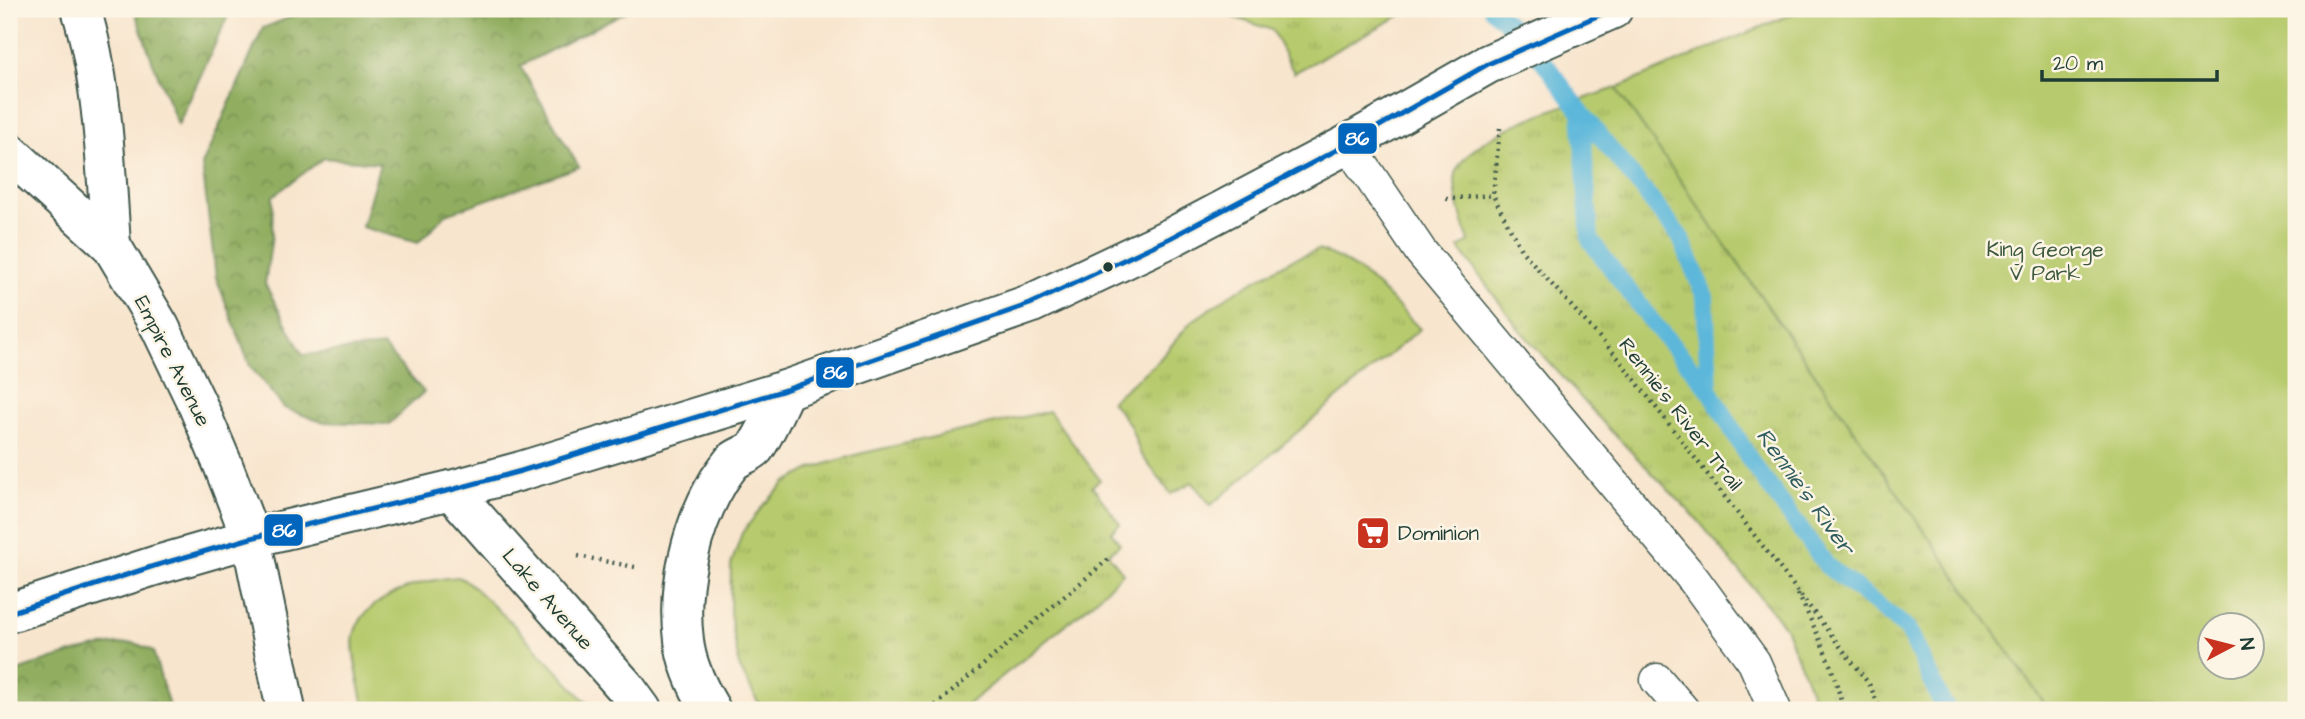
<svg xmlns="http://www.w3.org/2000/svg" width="2305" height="719" viewBox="0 0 2305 719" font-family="'Architects Daughter',sans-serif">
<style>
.grass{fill:url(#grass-tufts);stroke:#6b8450;stroke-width:2}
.forest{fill:url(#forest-crowns);stroke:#58764a;stroke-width:2}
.park{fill:#b7ca6d;stroke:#6b8450;stroke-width:2;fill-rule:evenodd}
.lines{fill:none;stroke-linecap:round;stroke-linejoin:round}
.stream{stroke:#5cb7da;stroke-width:18}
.lane-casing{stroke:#40564b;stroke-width:35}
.street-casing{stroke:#40564b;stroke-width:42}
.secondary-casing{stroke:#40564b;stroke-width:42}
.primary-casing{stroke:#40564b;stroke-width:42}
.path{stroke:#40564b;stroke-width:4.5;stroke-dasharray:2 5;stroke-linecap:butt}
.lane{stroke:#fff;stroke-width:32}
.street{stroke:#fff;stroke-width:38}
.secondary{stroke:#fff;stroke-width:38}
.primary{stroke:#fff;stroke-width:38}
.bus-1-casing{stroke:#fcf5e5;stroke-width:10}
.bus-1{stroke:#0065bd;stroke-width:5}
.bus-dot{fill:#1f3d34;stroke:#fcf5e5;stroke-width:2.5}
.labels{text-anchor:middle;stroke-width:5;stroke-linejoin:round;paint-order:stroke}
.park-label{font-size:21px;fill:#3d593f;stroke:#fcf5e5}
.street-label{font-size:21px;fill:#1f3d34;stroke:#fcf5e5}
.poi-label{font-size:21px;fill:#1f3d34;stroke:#fcf5e5;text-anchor:start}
.water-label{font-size:23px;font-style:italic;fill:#2e5c5e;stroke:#fcf5e5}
.line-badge{stroke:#fcf5e5;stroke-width:2.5}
.badge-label{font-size:19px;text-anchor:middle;font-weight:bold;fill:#fff}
</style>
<defs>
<pattern id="grass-tufts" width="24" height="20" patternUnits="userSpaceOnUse" patternTransform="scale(1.75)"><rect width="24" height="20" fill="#b7ca6d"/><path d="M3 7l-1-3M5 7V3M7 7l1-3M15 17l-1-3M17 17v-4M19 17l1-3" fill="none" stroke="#9dae5f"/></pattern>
<pattern id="forest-crowns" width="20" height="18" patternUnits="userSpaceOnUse" patternTransform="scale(1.75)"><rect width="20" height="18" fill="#91ae60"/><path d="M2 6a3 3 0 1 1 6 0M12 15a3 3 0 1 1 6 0" fill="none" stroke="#768f50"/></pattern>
</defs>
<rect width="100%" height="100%" fill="#fcf5e5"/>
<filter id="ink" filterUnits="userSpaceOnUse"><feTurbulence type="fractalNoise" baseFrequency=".0143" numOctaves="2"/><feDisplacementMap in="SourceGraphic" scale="14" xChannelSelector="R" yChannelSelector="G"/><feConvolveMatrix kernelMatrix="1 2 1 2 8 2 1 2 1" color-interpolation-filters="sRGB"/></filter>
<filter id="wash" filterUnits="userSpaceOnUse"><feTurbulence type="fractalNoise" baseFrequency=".00686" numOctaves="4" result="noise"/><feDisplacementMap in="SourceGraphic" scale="28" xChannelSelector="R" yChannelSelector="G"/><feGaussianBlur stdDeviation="1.57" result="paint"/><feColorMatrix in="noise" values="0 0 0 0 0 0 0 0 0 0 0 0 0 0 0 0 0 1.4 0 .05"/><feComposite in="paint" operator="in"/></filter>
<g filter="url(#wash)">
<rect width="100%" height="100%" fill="#f8e5ce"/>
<g class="grass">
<path d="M 1210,9 L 1412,9 L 1294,73 L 1272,30 Z"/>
<path d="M 1616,88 L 2049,710 L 1816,710 L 1811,691 L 1785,627 L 1697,519 L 1609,429 L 1520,330 L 1459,248 L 1469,242 C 1464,224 1449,185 1458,168 C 1478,129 1576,102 1616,88 Z"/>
<path d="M 1318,250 C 1360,262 1390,299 1420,329 L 1211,505 L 1192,482 L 1171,494 L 1140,453 L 1130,425 L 1111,401 L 1159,360 L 1191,322 L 1230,295 L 1291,260 Z"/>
<path d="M 1049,411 L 1100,480 L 1092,486 L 1120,524 L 1111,532 L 1120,544 L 1108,554 L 1123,573 L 1092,603 L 961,710 L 762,710 L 739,666 L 730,613 L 731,565 L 742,533 L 763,506 L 786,482 L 813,468 L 859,454 Z"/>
</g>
<g class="forest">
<path d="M 134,9 L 219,9 L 227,18 L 178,125 L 153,63 Z"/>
<path d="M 311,9 L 631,9 L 520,66 L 579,167 L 446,214 L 418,243 L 362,227 L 380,163 L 324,158 L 273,196 L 272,236 L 265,284 L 303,355 L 383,346 L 424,392 L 389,424 L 322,422 L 284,408 L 250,366 L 216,277 L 202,165 L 263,28 Z"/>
<path d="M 135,643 L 153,651 L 170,710 L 9,710 L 9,674 C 51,659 90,644 135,643 Z"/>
</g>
<g class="park">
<path d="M 1804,9 L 2296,9 L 2296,710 L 2049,710 L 1616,88 ZM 2210,624 L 2252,624 L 2252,666 L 2210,666 Z"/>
<path d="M 458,577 L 468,582 L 511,622 L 594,710 L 365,710 C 362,694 350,649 354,635 C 363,596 424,579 458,577 Z"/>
</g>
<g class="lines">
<g class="stream">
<path d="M 1492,9 L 1532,46 L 1581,112 L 1681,238 L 1705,297 L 1709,389"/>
<path d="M 1581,112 L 1590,240 L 1649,318 L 1709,389 L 1750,460 L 1827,566 L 1908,629 L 1940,699 L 1948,710"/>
</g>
</g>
</g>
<g filter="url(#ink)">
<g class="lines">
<g class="lane-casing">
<g id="lane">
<path d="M 1348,144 L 1421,252 L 1694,580 L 1754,662 L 1775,710"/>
<path d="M 1657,680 L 1683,710"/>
</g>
</g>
<g class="street-casing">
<g id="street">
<path d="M 81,9 C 103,79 106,170 111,245"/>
<path d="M 451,490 L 626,688 L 642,710"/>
<path d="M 251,538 L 286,710"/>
</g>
</g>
<g class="secondary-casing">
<path id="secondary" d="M 9,152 L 111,245 L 160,327 L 198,406 L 223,465 L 251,538 L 154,566 L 9,613"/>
</g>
<g class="primary-casing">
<g id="primary">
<path d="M 251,538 L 451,490 L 521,471 L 785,390 L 1030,304 L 1170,238 L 1348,144 L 1488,64 L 1613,9"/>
<path d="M 711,710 C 699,690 686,665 684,640 C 677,587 691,526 719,480 C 723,474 728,467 732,462 C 739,456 749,454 755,448 C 765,435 777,406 785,390"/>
</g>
</g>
<g class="path">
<path d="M 1500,128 L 1493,195 L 1521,250 L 1618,358 L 1869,684 L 1881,710"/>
<path d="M 1446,199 L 1493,195"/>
<path d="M 578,556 L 635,567"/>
<path d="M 1798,594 C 1817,632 1835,669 1843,710"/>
<path d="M 930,710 L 1111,557"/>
</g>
<use href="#lane" class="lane"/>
<use href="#street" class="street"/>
<use href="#secondary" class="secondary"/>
<use href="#primary" class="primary"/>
<g class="bus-1-casing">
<path id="bus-1" d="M 9,613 L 154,566 L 251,538 L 451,490 L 521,471 L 785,390 L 1030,304 L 1170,238 L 1348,144 L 1488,64 L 1613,9"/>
</g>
<use href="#bus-1" class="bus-1"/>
</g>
</g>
<defs>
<g id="supermarket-square" transform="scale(1.75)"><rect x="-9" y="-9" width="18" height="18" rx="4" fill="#c8321e" stroke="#fcf5e5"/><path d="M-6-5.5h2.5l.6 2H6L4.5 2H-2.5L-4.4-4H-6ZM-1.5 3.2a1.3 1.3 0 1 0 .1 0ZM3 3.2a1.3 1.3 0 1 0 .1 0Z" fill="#fff"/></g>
</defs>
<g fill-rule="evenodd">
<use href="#supermarket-square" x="1373" y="533"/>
</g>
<circle class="bus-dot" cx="1108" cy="267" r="6"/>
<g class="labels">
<g class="park-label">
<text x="2045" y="256">King George<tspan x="2045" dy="24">V Park</tspan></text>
</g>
<g class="street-label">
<text transform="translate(173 361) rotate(63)" y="7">Empire Avenue</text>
<text transform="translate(1681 414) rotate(52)" y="7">Rennie's River Trail</text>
<text transform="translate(548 599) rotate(49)" y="7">Lake Avenue</text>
</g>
<g class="poi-label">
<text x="1398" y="540">Dominion</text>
</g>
<g class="water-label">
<text transform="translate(1806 491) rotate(54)" y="8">Rennie's River</text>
</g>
</g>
<g class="line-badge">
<rect x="1337" y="122" width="41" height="33" rx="7" fill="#0065bd"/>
<rect x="815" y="356" width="40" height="33" rx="7" fill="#0065bd"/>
<rect x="263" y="513" width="41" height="34" rx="7" fill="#0065bd"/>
</g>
<g class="badge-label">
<text x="1357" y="145">86</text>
<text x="835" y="379">86</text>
<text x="284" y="537">86</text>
</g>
<rect width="2305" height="719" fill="none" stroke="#fcf5e5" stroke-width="35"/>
<g transform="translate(2231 646) rotate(83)"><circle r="33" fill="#fcf5e5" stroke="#a4ab9e" stroke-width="2"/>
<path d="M0-5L12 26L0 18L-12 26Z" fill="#c8321e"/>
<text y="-10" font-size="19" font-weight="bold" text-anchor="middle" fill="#1f3d34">N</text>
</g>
<path d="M2042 70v10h175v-10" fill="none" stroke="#1f3d34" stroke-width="3.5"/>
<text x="2053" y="70" font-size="21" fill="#1f3d34" stroke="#fcf5e5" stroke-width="5" paint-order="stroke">20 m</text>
</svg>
